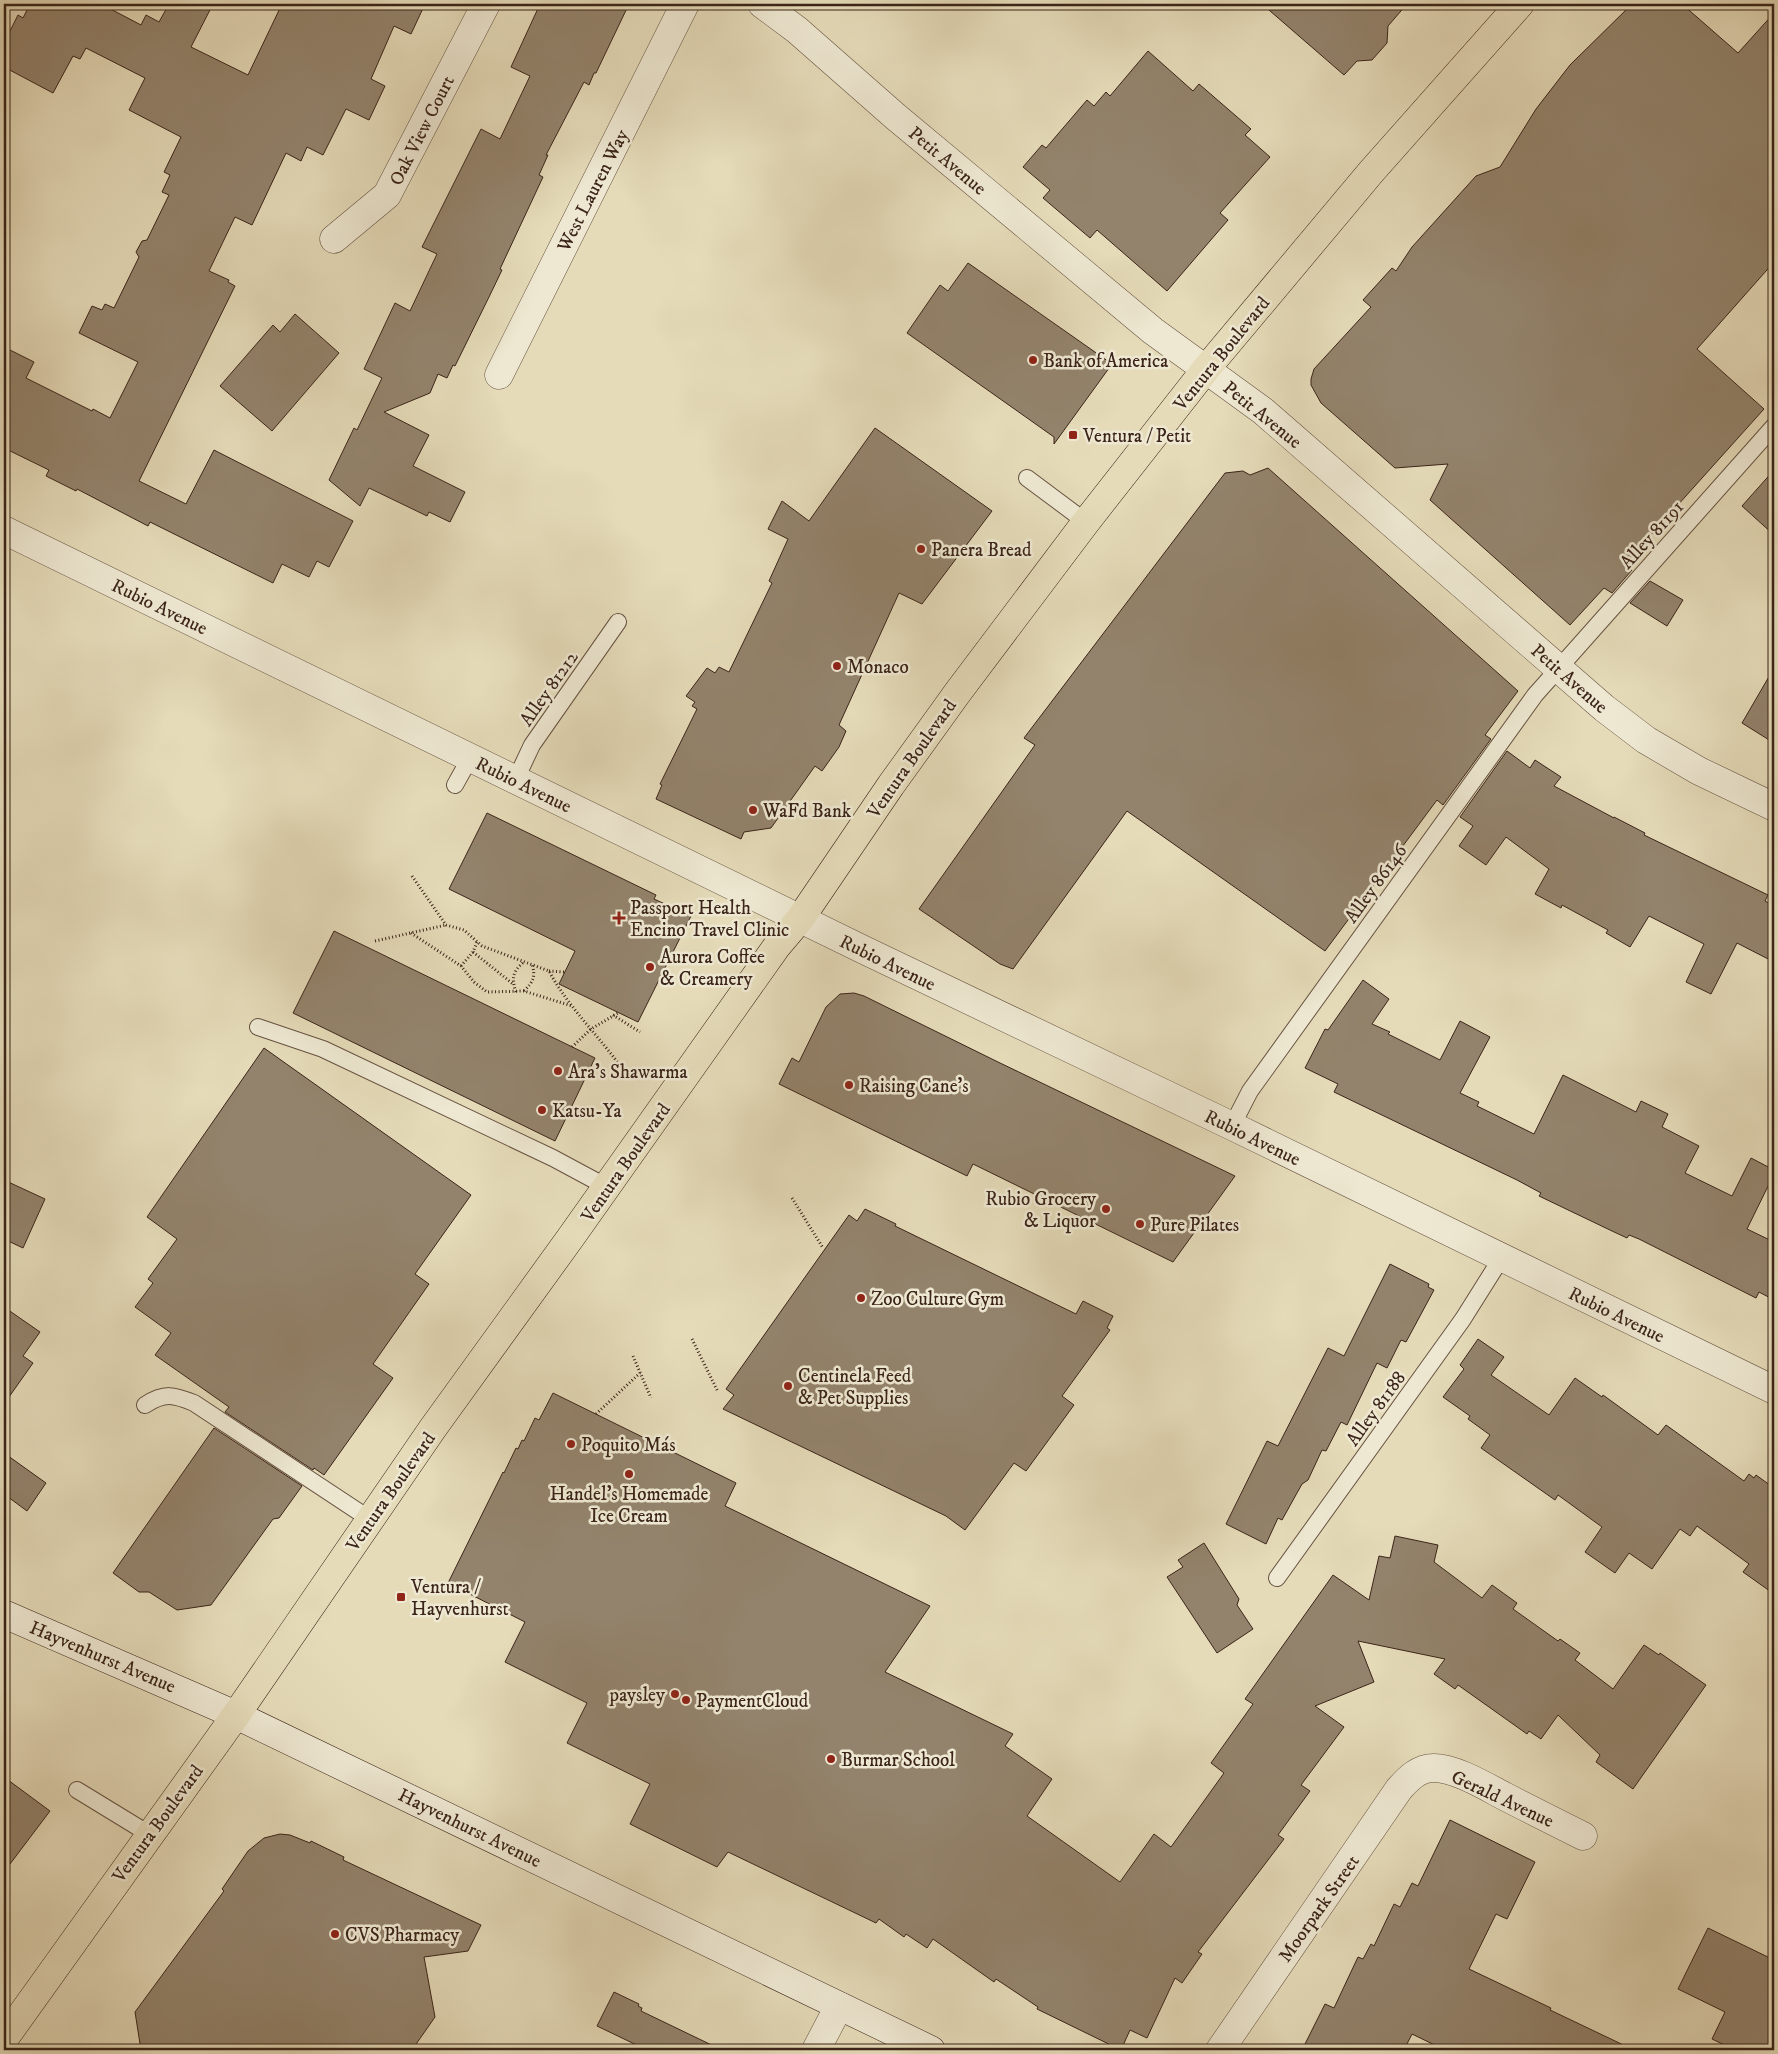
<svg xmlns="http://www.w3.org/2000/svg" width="1778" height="2054" viewBox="0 0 1778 2054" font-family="'IM FELL DW Pica',serif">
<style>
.building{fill:#93836c;stroke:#3b2419}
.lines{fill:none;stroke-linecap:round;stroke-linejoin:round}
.lane-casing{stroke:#665241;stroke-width:18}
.street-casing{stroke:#665241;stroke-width:29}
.secondary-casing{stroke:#3b2419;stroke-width:29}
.primary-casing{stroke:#3b2419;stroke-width:29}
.path{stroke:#3b2419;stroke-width:3;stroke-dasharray:1 2.5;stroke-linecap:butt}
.lane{stroke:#eee8d2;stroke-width:16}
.street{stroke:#eee8d2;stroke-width:28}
.secondary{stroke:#eee8d2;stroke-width:28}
.primary{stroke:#e5dbb9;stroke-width:28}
.poi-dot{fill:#8f2418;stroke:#eee8d2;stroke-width:2}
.labels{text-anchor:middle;stroke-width:5;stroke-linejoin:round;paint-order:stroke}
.street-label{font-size:19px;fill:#3b2419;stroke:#eee8d2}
.poi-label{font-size:19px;fill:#3b2419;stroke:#eee8d2;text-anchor:start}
</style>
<rect width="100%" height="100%" fill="#e5dbb9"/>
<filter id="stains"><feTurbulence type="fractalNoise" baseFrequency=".004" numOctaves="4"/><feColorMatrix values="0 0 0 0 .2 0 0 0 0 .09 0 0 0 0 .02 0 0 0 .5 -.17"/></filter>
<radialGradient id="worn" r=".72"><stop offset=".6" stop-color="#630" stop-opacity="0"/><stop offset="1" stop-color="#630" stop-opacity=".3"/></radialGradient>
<g class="building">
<path d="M 30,4 L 101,4 L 141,25 L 146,15 L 159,22 L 169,4 L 213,4 L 191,47 L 248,75 L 282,4 L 425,4 L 411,34 L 394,26 L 371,79 L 385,86 L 369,120 L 346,109 L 323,155 L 307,147 L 301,161 L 286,153 L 252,225 L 235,217 L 209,271 L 229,280 L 228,282 L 235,286 L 139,481 L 186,504 L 214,450 L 353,521 L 329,567 L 317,561 L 309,577 L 282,564 L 273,583 L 150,522 L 148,526 L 77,489 L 76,491 L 46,476 L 49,470 L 4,448 L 4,347 L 34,362 L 26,378 L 92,411 L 93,409 L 110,418 L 138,362 L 79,333 L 92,306 L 102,310 L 105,304 L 114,308 L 139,257 L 136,252 L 142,241 L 147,240 L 169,195 L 162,192 L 170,175 L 164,172 L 181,137 L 129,110 L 145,78 L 86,48 L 80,59 L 73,56 L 53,93 L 4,67 L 4,43 L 18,15 L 23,18 Z"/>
<path d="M 540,4 L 629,4 L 596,73 L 594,73 L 589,85 L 584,82 L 546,155 L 548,155 L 539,175 L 543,177 L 500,269 L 502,270 L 489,297 L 455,366 L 453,365 L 447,378 L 438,374 L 430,393 L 384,412 L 429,435 L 413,466 L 465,492 L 450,522 L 429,512 L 427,516 L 369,488 L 360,506 L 329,480 L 354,428 L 357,430 L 382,378 L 364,369 L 395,303 L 410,311 L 437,254 L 422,247 L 481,129 L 500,139 L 530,76 L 511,67 Z"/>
<path d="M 1262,4 L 1407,4 L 1388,26 L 1387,43 L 1372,60 L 1357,61 L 1344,75 Z"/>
<path d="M 1632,4 L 1682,4 L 1738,53 L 1774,13 L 1774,262 L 1697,349 L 1764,409 L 1624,565 L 1632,570 L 1612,593 L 1604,588 L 1570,625 L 1430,500 L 1448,464 L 1395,468 L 1321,403 L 1311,385 L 1311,379 L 1314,369 L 1371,307 L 1363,300 L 1392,268 L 1396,271 L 1412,247 L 1476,176 L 1500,167 L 1536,109 L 1570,65 Z"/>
<path d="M 1148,51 L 1193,91 L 1199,84 L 1251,129 L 1245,135 L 1270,157 L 1220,213 L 1228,220 L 1167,291 L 1097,230 L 1090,238 L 1043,198 L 1050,190 L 1023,167 L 1042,145 L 1046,148 L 1087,100 L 1094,106 L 1106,92 L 1110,96 Z"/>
<path d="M 968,263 L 1112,364 L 1054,444 L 1054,437 L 907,333 L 940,285 L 948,291 Z"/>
<path d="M 295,314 L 339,353 L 272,431 L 220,386 L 273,325 L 280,332 Z"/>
<path d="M 875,428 L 992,511 L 922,604 L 899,593 L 839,725 L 846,731 L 839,747 L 822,771 L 815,766 L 771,828 L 744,832 L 741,839 L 656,799 L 662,785 L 660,784 L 697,709 L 692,706 L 695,702 L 686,696 L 707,668 L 715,673 L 719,667 L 729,672 L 772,583 L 769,581 L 788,539 L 768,529 L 782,501 L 809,521 Z"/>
<path d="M 1268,468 L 1518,691 L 1485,735 L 1491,739 L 1443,805 L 1437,800 L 1325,951 L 1127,811 L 1013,969 L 1000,964 L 919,909 L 1035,745 L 1024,738 L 1225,473 L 1243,471 L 1250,475 Z"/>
<path d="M 1774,470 L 1774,535 L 1742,506 Z"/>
<path d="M 1650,581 L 1683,600 L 1667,626 L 1630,603 Z"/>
<path d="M 1774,668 L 1774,743 L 1742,723 Z"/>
<path d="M 1507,751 L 1530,768 L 1535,760 L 1561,777 L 1554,786 L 1614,818 L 1614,817 L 1645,833 L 1644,835 L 1768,895 L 1765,901 L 1774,906 L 1774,962 L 1737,943 L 1711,994 L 1686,982 L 1704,944 L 1649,916 L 1630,947 L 1606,933 L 1608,930 L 1562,905 L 1561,908 L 1535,894 L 1549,869 L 1506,837 L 1486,865 L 1459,846 L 1473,826 L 1460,817 Z"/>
<path d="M 487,813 L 656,895 L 654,899 L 691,916 L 638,1022 L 559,984 L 575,951 L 449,889 Z"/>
<path d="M 334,931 L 595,1058 L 555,1141 L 293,1013 Z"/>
<path d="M 1363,980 L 1389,999 L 1372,1024 L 1390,1032 L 1388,1034 L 1440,1060 L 1460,1021 L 1490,1037 L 1460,1093 L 1479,1102 L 1477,1106 L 1534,1134 L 1563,1075 L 1636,1112 L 1641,1101 L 1668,1114 L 1662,1127 L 1699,1146 L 1685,1173 L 1732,1196 L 1751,1158 L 1774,1170 L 1774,1174 L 1747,1229 L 1774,1242 L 1774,1300 L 1759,1292 L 1756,1298 L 1639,1239 L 1629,1235 L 1627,1238 L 1612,1231 L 1539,1196 L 1541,1193 L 1517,1180 L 1334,1092 L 1338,1084 L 1305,1068 L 1325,1029 L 1328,1030 Z"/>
<path d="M 854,993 L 864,996 L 998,1062 L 1235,1176 L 1173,1262 L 973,1164 L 967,1176 L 779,1084 L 792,1058 L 799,1062 L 826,1007 L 840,994 Z"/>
<path d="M 264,1048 L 471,1195 L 415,1274 L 429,1284 L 373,1364 L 393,1378 L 324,1475 L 314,1468 L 313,1470 L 225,1412 L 229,1407 L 155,1355 L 171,1333 L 135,1307 L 153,1283 L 148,1279 L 177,1239 L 147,1217 Z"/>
<path d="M 4,1180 L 45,1199 L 23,1248 L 4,1239 Z"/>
<path d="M 865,1209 L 896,1224 L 895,1226 L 1076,1314 L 1083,1301 L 1113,1316 L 1107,1328 L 1110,1330 L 1062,1396 L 1074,1405 L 1026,1471 L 1014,1463 L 965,1530 L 946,1516 L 723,1409 L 734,1395 L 726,1389 L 849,1215 L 857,1221 Z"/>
<path d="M 1390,1264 L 1429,1284 L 1428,1287 L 1434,1290 L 1406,1342 L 1401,1340 L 1387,1368 L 1377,1363 L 1347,1425 L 1341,1422 L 1326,1451 L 1322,1450 L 1308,1480 L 1302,1484 L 1282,1520 L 1278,1518 L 1266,1544 L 1226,1524 L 1267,1441 L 1278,1446 L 1328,1348 L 1344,1356 Z"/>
<path d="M 4,1307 L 40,1332 L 23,1356 L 33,1363 L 4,1404 Z"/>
<path d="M 1478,1339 L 1504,1357 L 1491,1375 L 1549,1415 L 1575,1378 L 1602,1397 L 1603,1395 L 1658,1435 L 1666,1425 L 1744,1481 L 1749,1474 L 1754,1478 L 1756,1475 L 1774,1488 L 1774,1594 L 1743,1572 L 1749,1564 L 1697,1526 L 1690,1536 L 1680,1529 L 1652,1569 L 1629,1553 L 1615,1573 L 1585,1552 L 1602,1527 L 1558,1495 L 1555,1500 L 1481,1448 L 1490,1435 L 1468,1419 L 1470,1416 L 1443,1397 L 1464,1369 L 1460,1365 Z"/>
<path d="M 553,1393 L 736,1483 L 725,1506 L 930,1606 L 885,1672 L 1013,1734 L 1005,1746 L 1052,1779 L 1027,1816 L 1120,1882 L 1154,1834 L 1171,1847 L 1224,1773 L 1211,1763 L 1253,1704 L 1245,1699 L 1333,1575 L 1369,1600 L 1379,1556 L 1390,1558 L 1395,1536 L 1438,1545 L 1434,1562 L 1482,1598 L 1492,1585 L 1517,1603 L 1513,1609 L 1558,1641 L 1560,1639 L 1580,1653 L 1575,1660 L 1613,1689 L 1644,1645 L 1659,1655 L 1660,1653 L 1706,1685 L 1633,1789 L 1596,1762 L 1600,1755 L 1558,1715 L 1541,1739 L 1529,1731 L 1527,1734 L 1458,1685 L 1455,1689 L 1434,1674 L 1445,1659 L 1358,1641 L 1374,1682 L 1315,1706 L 1344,1727 L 1301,1785 L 1310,1791 L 1278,1835 L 1284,1839 L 1198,1952 L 1202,1954 L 1182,1983 L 1175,1978 L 1147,2038 L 1130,2030 L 1121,2050 L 1037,2009 L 1038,2007 L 996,1979 L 994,1982 L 933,1939 L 927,1948 L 906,1934 L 904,1937 L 879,1919 L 876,1923 L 728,1852 L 717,1867 L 630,1824 L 650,1784 L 567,1743 L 587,1703 L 505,1662 L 525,1622 L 448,1583 L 503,1472 L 504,1473 L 516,1448 L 518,1449 L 522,1440 L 524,1441 L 535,1418 L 539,1420 Z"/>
<path d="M 214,1428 L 302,1486 L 279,1518 L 273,1519 L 211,1605 L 177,1610 L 149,1592 L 139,1592 L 113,1573 Z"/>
<path d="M 4,1453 L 46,1483 L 27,1511 L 4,1494 Z"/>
<path d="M 1204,1543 L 1239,1599 L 1237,1605 L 1253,1629 L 1217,1653 L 1167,1577 L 1183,1567 L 1178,1560 Z"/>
<path d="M 4,1777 L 50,1811 L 4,1872 Z"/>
<path d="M 1450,1820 L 1535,1862 L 1507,1919 L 1496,1914 L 1469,1969 L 1551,2008 L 1550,2010 L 1634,2050 L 1445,2050 L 1412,2034 L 1404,2050 L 1302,2050 L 1325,2004 L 1334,2008 L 1358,1957 L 1363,1959 L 1371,1944 L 1374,1946 L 1394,1904 L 1400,1907 L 1412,1883 L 1418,1886 Z"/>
<path d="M 280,1834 L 290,1835 L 310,1843 L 311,1841 L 344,1857 L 343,1860 L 481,1925 L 468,1951 L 424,1957 L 435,2017 L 412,2050 L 141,2050 L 135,2012 L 224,1891 L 222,1889 L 248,1851 L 264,1838 Z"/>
<path d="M 1708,1928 L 1774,1960 L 1774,2050 L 1735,2050 L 1712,2039 L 1725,2012 L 1678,1989 Z"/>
<path d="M 614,1992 L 639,2004 L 638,2006 L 642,2008 L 641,2011 L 722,2050 L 647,2050 L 597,2026 Z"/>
</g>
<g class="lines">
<g class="lane-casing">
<g id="lane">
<path d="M 1027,478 L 1086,522"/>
<path d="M 516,779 L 532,745 L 618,622"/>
<path d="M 455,785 L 470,758"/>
<path d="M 258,1027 L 323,1049 L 553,1158 L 607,1187"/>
<path d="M 1232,1126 L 1250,1091 L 1535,695 L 1774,426"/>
<path d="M 145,1405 C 165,1392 174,1395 194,1403 L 371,1520"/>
<path d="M 1277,1578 L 1463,1319 L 1502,1257"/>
<path d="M 77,1790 L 149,1834"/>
</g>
</g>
<g class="street-casing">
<g id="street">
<path d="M 762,4 L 797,30 L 896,117 L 1153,331 L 1263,411 L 1604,708 L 1646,740 L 1699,771 L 1774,807"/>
<path d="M 334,239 L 387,195 L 486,4"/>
<path d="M 499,375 L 685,4"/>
<path d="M 4,530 L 864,950 L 1232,1126 L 1774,1390"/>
<path d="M 816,2050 L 839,2006"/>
<path d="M 1220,2050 L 1399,1789 C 1408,1779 1418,1768 1434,1768 C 1455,1768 1485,1786 1504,1796 C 1531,1810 1557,1823 1583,1836"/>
</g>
</g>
<g class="secondary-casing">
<path id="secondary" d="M 4,1614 L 236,1715 L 931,2050"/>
</g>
<g class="primary-casing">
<path id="primary" d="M 4,2039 L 236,1715 L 433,1428 L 571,1237 L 777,946 L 800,919 L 891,785 L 958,692 L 1086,522 L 1206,369 L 1371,172 L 1520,4"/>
</g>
<g class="path">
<path d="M 412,876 L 446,925 L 464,930 L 482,946 L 549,971 C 567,1005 595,1032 618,1063"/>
<path d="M 411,933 L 461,966 L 474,982 L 487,992 L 524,991 L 572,1006"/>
<path d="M 375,941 L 446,925"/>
<path d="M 473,952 L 513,984"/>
<path d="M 461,966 L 473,952 L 477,942"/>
<path d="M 549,971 L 565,972"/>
<path d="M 524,991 C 533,982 536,977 532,964"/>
<path d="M 516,992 C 511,978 513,971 524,962"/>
<path d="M 613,1015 L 640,1032"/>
<path d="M 572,1047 L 591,1029 L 618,1013"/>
<path d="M 792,1198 L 823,1248"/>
<path d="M 692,1339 L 718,1392"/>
<path d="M 633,1356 L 651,1398"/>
<path d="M 596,1414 L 640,1373"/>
</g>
<use href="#lane" class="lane"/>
<use href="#street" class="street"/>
<use href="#secondary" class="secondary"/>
<use href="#primary" class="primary"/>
</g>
<g class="poi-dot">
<circle cx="1033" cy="360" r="5"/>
<rect x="1068" y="430" width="10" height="10" rx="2.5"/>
<circle cx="921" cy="549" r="5"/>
<circle cx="837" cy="666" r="5"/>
<circle cx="753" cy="810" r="5"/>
<path d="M616.5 910.5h5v5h5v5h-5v5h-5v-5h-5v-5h5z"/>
<circle cx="650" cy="967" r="5"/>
<circle cx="558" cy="1071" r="5"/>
<circle cx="849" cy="1085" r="5"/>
<circle cx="542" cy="1110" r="5"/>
<circle cx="1106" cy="1209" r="5"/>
<circle cx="1140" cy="1224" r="5"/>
<circle cx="861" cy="1298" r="5"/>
<circle cx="788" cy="1386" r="5"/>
<circle cx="571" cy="1444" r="5"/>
<circle cx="629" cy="1474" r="5"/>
<rect x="396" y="1592" width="10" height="10" rx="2.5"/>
<circle cx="675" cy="1694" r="5"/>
<circle cx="686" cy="1700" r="5"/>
<circle cx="831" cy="1759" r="5"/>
<circle cx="335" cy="1934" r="5"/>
</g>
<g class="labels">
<g class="street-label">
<text transform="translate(421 130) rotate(-63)" y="7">Oak View Court</text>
<text transform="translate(948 160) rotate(40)" y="7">Petit Avenue</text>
<text transform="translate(592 190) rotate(-63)" y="7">West Lauren Way</text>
<text transform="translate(1221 353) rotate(-51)" y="7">Ventura Boulevard</text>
<text transform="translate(1263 414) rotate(39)" y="7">Petit Avenue</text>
<text transform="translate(1651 534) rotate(-48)" y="7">Alley 81191</text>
<text transform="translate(160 606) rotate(26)" y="7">Rubio Avenue</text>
<text transform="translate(1570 678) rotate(41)" y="7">Petit Avenue</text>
<text transform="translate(548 688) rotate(-55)" y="7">Alley 81212</text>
<text transform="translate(911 758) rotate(-55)" y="7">Ventura Boulevard</text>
<text transform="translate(524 784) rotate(26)" y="7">Rubio Avenue</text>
<text transform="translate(1375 883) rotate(-54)" y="7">Alley 86146</text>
<text transform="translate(888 962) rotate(26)" y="7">Rubio Avenue</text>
<text transform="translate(1253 1137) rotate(26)" y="7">Rubio Avenue</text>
<text transform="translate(625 1162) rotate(-55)" y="7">Ventura Boulevard</text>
<text transform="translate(1617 1314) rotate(26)" y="7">Rubio Avenue</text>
<text transform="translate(1375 1408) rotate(-54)" y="7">Alley 81188</text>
<text transform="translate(390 1491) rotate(-55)" y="7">Ventura Boulevard</text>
<text transform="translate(103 1656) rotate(23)" y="7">Hayvenhurst Avenue</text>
<text transform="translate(1503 1798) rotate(25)" y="7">Gerald Avenue</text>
<text transform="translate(157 1823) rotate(-54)" y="7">Ventura Boulevard</text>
<text transform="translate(470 1827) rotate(26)" y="7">Hayvenhurst Avenue</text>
<text transform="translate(1318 1908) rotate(-55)" y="7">Moorpark Street</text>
</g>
<g class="poi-label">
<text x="1043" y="367">Bank of America</text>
<text x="1083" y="442">Ventura / Petit</text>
<text x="931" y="556">Panera Bread</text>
<text x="847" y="673">Monaco</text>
<text x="763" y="817">WaFd Bank</text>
<text x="630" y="914">Passport Health<tspan x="630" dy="22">Encino Travel Clinic</tspan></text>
<text x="660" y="963">Aurora Coffee<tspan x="660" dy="22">&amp; Creamery</tspan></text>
<text x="568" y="1078">Ara's Shawarma</text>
<text x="859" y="1092">Raising Cane's</text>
<text x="552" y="1117">Katsu-Ya</text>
<text x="1096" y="1205" text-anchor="end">Rubio Grocery<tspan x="1096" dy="22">&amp; Liquor</tspan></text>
<text x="1150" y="1231">Pure Pilates</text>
<text x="871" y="1305">Zoo Culture Gym</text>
<text x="798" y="1382">Centinela Feed<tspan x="798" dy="22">&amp; Pet Supplies</tspan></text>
<text x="581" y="1451">Poquito Más</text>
<text x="629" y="1500" text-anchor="middle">Handel's Homemade<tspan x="629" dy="22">Ice Cream</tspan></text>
<text x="411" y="1593">Ventura /<tspan x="411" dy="22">Hayvenhurst</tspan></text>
<text x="665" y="1701" text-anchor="end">paysley</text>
<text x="696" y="1707">PaymentCloud</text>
<text x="841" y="1766">Burmar School</text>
<text x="345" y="1941">CVS Pharmacy</text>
</g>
</g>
<rect width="1778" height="2054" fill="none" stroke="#e5dbb9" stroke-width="20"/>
<rect x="5" y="5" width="1768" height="2044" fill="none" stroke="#3b2419" stroke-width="2.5"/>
<rect x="10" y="10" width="1758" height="2034" fill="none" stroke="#3b2419"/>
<rect width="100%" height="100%" filter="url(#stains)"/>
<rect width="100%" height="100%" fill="url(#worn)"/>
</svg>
